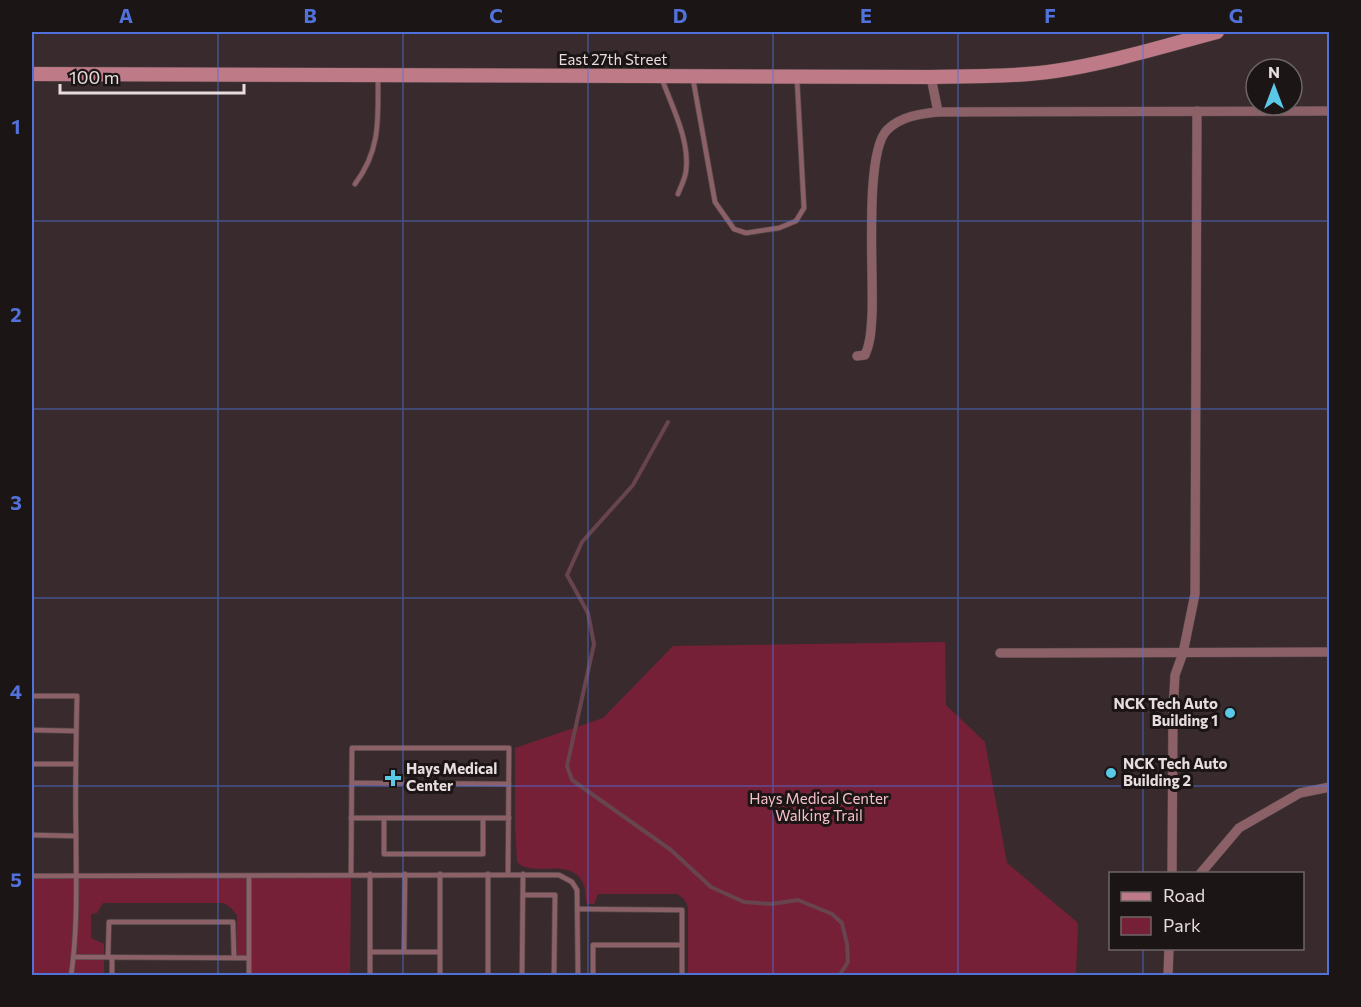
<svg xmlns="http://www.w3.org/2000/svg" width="1361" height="1007" viewBox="0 0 1361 1007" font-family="Commissioner,sans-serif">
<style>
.green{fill:#762038}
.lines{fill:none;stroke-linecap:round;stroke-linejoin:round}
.stream{stroke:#68444e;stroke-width:4}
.lane-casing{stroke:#554749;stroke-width:6}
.street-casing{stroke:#554749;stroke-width:10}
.secondary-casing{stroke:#554749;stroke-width:15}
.lane{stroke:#8b6067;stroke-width:4.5}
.street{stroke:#8b6067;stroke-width:9}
.secondary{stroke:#be7a86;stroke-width:14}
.grid{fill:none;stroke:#5072da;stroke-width:1.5;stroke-opacity:0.55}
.poi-dot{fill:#5ac8e6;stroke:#1c1516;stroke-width:2}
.labels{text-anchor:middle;stroke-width:6;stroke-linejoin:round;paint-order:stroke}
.street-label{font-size:15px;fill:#e7ddde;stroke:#1c1516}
.poi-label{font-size:15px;font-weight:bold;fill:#e7ddde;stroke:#1c1516;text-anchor:start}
.park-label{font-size:15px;fill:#f6c0c8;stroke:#1c1516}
.neatline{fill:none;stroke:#5072da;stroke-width:2}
.grid-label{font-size:20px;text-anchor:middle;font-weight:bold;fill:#5072da}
</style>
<rect width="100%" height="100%" fill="#392b2d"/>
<g class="green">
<path d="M 945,642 L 946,705 L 985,742 L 1007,863 L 1078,923 L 1076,975 L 688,975 L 688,908 C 687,901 683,898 677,894 L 598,894 L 594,904 L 587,904 C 584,896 587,888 582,881 C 568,857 532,878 517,862 L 515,826 L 515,748 L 603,718 L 673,646 Z"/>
<path d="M 351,874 L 350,975 L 249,975 L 249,958 L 236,958 L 237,915 L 230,907 L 223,903 L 103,903 L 97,913 L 91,914 L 91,938 L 104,944 L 104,975 L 32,976 L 32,876 Z"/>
</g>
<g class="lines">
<path class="stream" d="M 668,422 L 633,485 L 582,542 L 567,575 L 588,613 L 594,644 L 567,766 L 572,780 L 671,850 L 711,887 L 744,902 L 771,904 L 798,900 L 832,914 L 842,923 L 847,944 L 848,962 L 839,976"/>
<g class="lane-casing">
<g id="lane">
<path d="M 662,79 C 672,107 690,140 686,171 C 685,179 681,186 678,194"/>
<path d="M 693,79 L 715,202 L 734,229 L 746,233 L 779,228 L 796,221 L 804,208 L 797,79"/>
<path d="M 355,184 C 381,150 378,118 378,78"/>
<path d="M 32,696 L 77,696 C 76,742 75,788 76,834 C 76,881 78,928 71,976"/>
<path d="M 32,730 L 76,731"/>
<path d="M 32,764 L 76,764"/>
<path d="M 352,783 L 509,784"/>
<path d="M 351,818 L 509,818"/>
<path d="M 384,818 L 384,854 L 483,854 L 483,818"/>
<path d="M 32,835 L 76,836"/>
<path d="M 351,874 L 352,748 L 509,748 L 508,874"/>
<path d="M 32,876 L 559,875 L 572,882 L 577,890 L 578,976"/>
<path d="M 523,895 L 555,895 L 554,976"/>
<path d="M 578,909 L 682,910 L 682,976"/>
<path d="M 370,952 L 440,952"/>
<path d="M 404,952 L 405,874"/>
<path d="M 74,957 L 249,958"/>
<path d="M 108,957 L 109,922 L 233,922 L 234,958"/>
<path d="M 112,976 L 112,957"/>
<path d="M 249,976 L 249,877"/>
<path d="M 370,976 L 370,874"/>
<path d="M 440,976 L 440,874"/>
<path d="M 488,976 L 488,874"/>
<path d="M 522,976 L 523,874"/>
<path d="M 593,976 L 593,945 L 682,945"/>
</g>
</g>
<g class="street-casing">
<g id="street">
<path d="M 931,77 L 938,112"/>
<path d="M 857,356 L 865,355 C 871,342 871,329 872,315 C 874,277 864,153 887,130 C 901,116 920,114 938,112 L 1330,111"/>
<path d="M 1000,653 L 1330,652"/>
<path d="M 1172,874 L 1173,711 L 1175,675 L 1183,653 L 1195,594 L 1197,111"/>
<path d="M 1200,874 L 1239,828 L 1300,793 L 1330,787"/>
<path d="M 1168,976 L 1169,948"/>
</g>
</g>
<g class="secondary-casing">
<path id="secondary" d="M 32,74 L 931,77 C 972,76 1014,77 1055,71 C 1110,63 1164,46 1217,32"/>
</g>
<use href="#lane" class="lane"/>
<use href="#street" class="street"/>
<use href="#secondary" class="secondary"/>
</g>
<path class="grid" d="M 218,32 L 218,976M 403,32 L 403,976M 588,32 L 588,976M 773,32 L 773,976M 958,32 L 958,976M 1143,32 L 1143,874M 32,221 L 1330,221M 32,409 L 1330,409M 32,598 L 1330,598M 32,786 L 1330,786M 1143,948 L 1143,976"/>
<g class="poi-dot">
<circle cx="1230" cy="713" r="6"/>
<circle cx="1111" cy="773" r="6"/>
<path d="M390 769h6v6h6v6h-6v6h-6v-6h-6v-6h6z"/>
</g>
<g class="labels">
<g class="street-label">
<text x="613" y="65">East 27th Street</text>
</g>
<g class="poi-label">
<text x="1218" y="709" text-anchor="end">NCK Tech Auto<tspan x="1218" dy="17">Building 1</tspan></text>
<text x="1123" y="769">NCK Tech Auto<tspan x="1123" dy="17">Building 2</tspan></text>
<text x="406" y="774">Hays Medical<tspan x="406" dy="17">Center</tspan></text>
</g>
<g class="park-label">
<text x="819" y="804">Hays Medical Center<tspan x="819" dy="17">Walking Trail</tspan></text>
</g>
</g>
<rect width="1361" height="1007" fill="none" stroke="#1c1516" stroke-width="66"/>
<rect x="1109" y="872" width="195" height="78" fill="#1c1516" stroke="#6d6566" stroke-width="1.5"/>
<rect x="1121" y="892" width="30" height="9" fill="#be7a86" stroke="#6d6566" stroke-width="1.5"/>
<text x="1163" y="902" font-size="18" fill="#e7ddde">Road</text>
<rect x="1121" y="917" width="30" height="18" fill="#762038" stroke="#6d6566" stroke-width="1.5"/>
<text x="1163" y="932" font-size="18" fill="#e7ddde">Park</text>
<g transform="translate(1274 87)"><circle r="28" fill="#1c1516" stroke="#6d6566" stroke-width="1.5"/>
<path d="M0-4.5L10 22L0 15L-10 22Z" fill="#5ac8e6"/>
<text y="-9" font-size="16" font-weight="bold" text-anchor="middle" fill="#e7ddde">N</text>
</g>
<path d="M60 84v9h184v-9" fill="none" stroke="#e7ddde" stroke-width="3"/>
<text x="69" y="84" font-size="18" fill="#e7ddde" stroke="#1c1516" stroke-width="4.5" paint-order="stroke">100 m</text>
<rect x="33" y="33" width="1295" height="941" class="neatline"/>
<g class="grid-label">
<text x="126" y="23">A</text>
<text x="310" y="23">B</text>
<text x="496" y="23">C</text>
<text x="680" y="23">D</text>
<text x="866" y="23">E</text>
<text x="1050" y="23">F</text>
<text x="1236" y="23">G</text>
<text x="16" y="134">1</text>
<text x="16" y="322">2</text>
<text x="16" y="510">3</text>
<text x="16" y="699">4</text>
<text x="16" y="887">5</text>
</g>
</svg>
